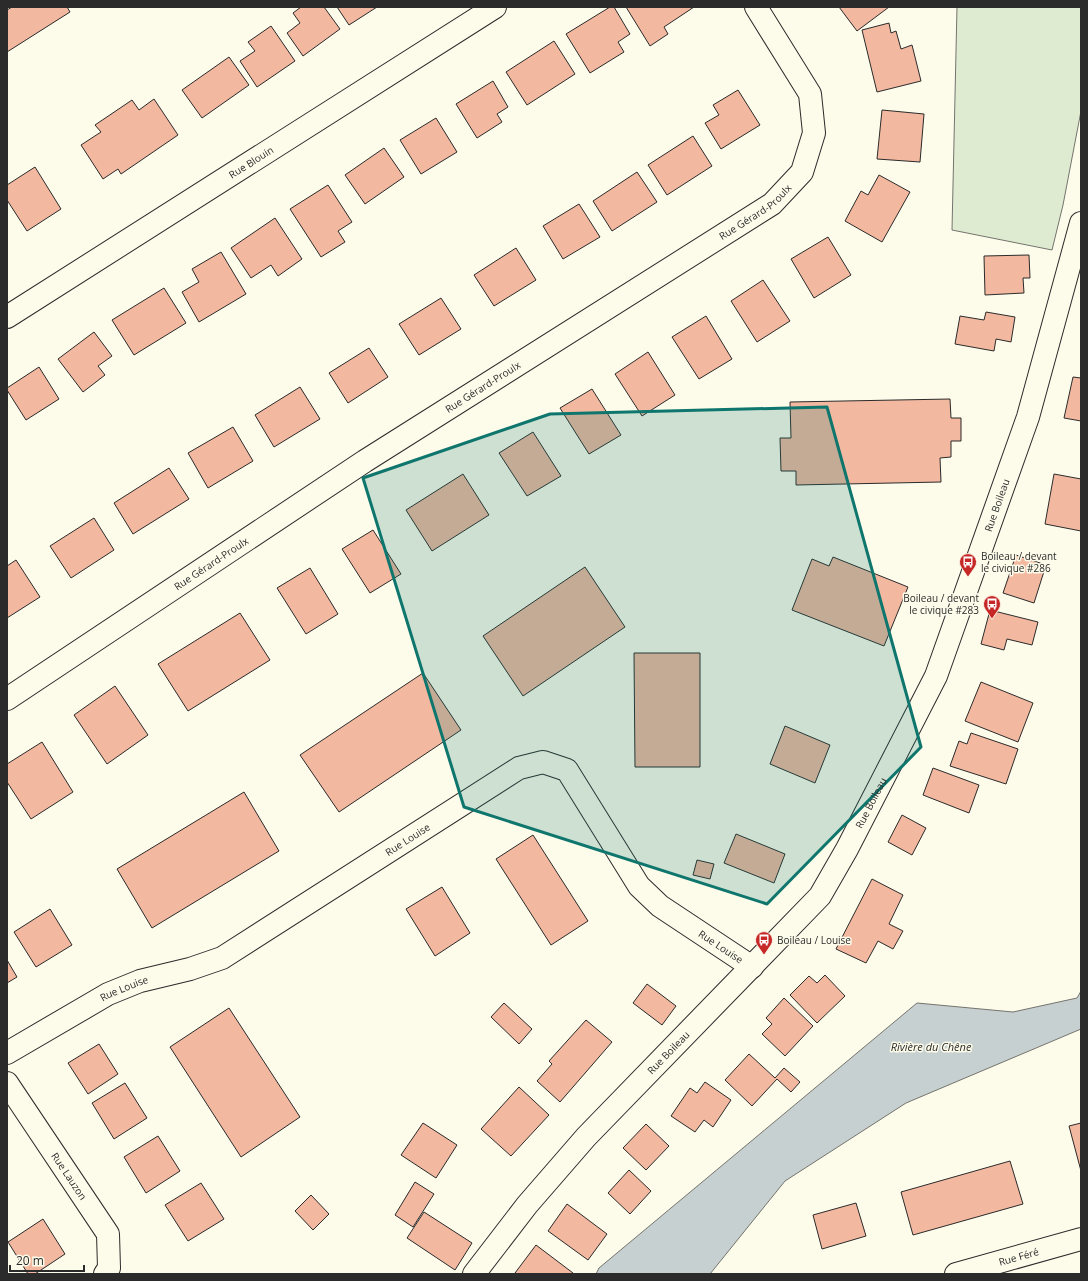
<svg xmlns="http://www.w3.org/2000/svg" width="1088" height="1281" viewBox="0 0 1088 1281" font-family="'Open Sans',sans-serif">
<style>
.green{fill:#deebd1;stroke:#74746e}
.water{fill:#c7d0d0;stroke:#74746e}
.building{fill:#f2b8a0;stroke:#2b2b2b}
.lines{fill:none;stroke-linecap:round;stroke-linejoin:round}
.street-casing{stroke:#2b2b2b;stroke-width:24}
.secondary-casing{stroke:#2b2b2b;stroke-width:24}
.street{stroke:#fdfbea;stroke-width:22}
.secondary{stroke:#fdfbea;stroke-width:22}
.marked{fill:#0f766e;fill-opacity:0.2;stroke:#0f766e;stroke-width:3;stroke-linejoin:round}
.labels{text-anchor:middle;stroke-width:3;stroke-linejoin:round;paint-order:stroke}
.street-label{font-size:10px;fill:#2b2b2b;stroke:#fdfbea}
.poi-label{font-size:10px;fill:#2b2b2b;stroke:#fdfbea;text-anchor:start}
.water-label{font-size:11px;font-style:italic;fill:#2b2b2b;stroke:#fdfbea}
</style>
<rect width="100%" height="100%" fill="#fdfbea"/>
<path class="green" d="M 957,7 L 1081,7 L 1081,111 L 1063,205 L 1052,250 L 952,230 Z"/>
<path class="water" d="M 1081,991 L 1081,1029 L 906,1103 L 785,1181 L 710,1274 L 596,1274 L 599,1268 L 917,1003 L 1013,1012 L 1077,998 Z"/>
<g class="building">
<path d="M 12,7 L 67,7 L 70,12 L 7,52 L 7,10 Z"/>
<path d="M 301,7 L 324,7 L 340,29 L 303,56 L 287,33 L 300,23 L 293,13 Z"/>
<path d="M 337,7 L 377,7 L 349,25 Z"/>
<path d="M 610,7 L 614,7 L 630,34 L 618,42 L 624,52 L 590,73 L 566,34 Z"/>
<path d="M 626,7 L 694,7 L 664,27 L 668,34 L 650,46 Z"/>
<path d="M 839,7 L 889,7 L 857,31 Z"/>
<path d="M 889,23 L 891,33 L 896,31 L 901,49 L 912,45 L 921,81 L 877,92 L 862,30 Z"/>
<path d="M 271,26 L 295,61 L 257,87 L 240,61 L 255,51 L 248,42 Z"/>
<path d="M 554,41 L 575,74 L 527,105 L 506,72 Z"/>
<path d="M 229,57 L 249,85 L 202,118 L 182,90 Z"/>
<path d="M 493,81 L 508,107 L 497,114 L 502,122 L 477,138 L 456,104 Z"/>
<path d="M 738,90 L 760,125 L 721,149 L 705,123 L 719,115 L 713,105 Z"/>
<path d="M 154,99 L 178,135 L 121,174 L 118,169 L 103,179 L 81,145 L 101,132 L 95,125 L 132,100 L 139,110 Z"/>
<path d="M 882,110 L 924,114 L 920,162 L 877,159 Z"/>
<path d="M 436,118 L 457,152 L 421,174 L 400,140 Z"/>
<path d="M 693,136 L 712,166 L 667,195 L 648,165 Z"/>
<path d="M 384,148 L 404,177 L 365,204 L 345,175 Z"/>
<path d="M 35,167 L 61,209 L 27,231 L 7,200 L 7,185 Z"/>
<path d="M 637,172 L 657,202 L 612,231 L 593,201 Z"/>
<path d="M 879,175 L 910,192 L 882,242 L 845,221 L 861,191 L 868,195 Z"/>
<path d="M 328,185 L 352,222 L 338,231 L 345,242 L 321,257 L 290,209 Z"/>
<path d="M 579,204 L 600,237 L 563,259 L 543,226 Z"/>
<path d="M 275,218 L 302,259 L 278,276 L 271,265 L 251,278 L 231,248 Z"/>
<path d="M 828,237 L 851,275 L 814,298 L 791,259 Z"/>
<path d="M 516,248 L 536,280 L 494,306 L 474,275 Z"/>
<path d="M 221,252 L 246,294 L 199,322 L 182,292 L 199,282 L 192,269 Z"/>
<path d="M 1029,255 L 1030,278 L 1023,278 L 1024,293 L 985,295 L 984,256 Z"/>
<path d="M 763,280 L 790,321 L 757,342 L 731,301 Z"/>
<path d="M 164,288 L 186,323 L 134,355 L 112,320 Z"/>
<path d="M 441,298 L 461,329 L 419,355 L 399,324 Z"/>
<path d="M 986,312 L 1015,317 L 1011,342 L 996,339 L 994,351 L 955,344 L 960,316 L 984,320 Z"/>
<path d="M 706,316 L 732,359 L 699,379 L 672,337 Z"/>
<path d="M 94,332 L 112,356 L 98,366 L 105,375 L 83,392 L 58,359 Z"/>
<path d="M 369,348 L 388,377 L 348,403 L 329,373 Z"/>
<path d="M 648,352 L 675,395 L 642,416 L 615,374 Z"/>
<path d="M 39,367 L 59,399 L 26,420 L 7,390 L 7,388 Z"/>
<path d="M 1073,377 L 1081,378 L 1081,421 L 1064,418 Z"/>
<path d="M 300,387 L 320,419 L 274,447 L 255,415 Z"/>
<path d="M 592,389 L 621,435 L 589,454 L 560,408 Z"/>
<path d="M 950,399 L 951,418 L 961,418 L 961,441 L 951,441 L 951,457 L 940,458 L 941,482 L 796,485 L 796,471 L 781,471 L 780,438 L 791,438 L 790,402 Z"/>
<path d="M 233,427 L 253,461 L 208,488 L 188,453 Z"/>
<path d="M 533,432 L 561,476 L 527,496 L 499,453 Z"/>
<path d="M 169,468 L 189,499 L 133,534 L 114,503 Z"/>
<path d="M 463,474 L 489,515 L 432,551 L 406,510 Z"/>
<path d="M 1054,474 L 1081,479 L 1081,531 L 1045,524 Z"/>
<path d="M 94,518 L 114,550 L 71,578 L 50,546 Z"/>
<path d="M 373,530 L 401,574 L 370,593 L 342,549 Z"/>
<path d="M 1016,555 L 1046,565 L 1034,603 L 1003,593 Z"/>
<path d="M 833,557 L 908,587 L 884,646 L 792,610 L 812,559 L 829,566 Z"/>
<path d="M 16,560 L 40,597 L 7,618 L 7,566 Z"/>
<path d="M 585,567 L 625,627 L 523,696 L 483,636 Z"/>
<path d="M 310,568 L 338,614 L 306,634 L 277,588 Z"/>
<path d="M 990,610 L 1038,622 L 1032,645 L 1007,639 L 1004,650 L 981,644 Z"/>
<path d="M 240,613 L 270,660 L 188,711 L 158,664 Z"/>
<path d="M 634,653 L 700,653 L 700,767 L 635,767 Z"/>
<path d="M 423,673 L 461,730 L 339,812 L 300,755 Z"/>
<path d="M 981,682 L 1033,703 L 1018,742 L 965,721 Z"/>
<path d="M 115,686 L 148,735 L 107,764 L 74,715 Z"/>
<path d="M 785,726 L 830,745 L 815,783 L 770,764 Z"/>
<path d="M 971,733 L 1018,749 L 1006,784 L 950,766 L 959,741 L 967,744 Z"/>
<path d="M 42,742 L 73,792 L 31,819 L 7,782 L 7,764 Z"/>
<path d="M 933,768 L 979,785 L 969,813 L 923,795 Z"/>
<path d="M 244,792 L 279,851 L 152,928 L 117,869 Z"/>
<path d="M 902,815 L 926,828 L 912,855 L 888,842 Z"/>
<path d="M 736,834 L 785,854 L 774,883 L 724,863 Z"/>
<path d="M 533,835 L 588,921 L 551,945 L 496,859 Z"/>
<path d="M 697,860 L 714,864 L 710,879 L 693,875 Z"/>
<path d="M 872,879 L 903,895 L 889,924 L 903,931 L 893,949 L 878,941 L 866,963 L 836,949 Z"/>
<path d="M 442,887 L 470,933 L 435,956 L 406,909 Z"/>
<path d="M 50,909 L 72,945 L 36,967 L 14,932 Z"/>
<path d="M 7,960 L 17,977 L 7,983 Z"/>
<path d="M 825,975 L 845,996 L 817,1023 L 790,995 L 809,976 L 817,983 Z"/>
<path d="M 647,984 L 676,1006 L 662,1025 L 633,1003 Z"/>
<path d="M 784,998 L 813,1026 L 785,1056 L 762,1034 L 772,1024 L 766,1018 Z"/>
<path d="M 504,1003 L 532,1029 L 519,1044 L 491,1017 Z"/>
<path d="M 229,1008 L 300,1117 L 241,1157 L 170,1047 Z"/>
<path d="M 586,1020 L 612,1042 L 560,1102 L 537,1081 L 552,1064 L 549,1061 Z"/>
<path d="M 99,1044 L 118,1074 L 88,1094 L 68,1063 Z"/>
<path d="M 749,1054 L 775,1078 L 784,1068 L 800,1082 L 791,1092 L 777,1079 L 752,1106 L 725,1080 Z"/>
<path d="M 705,1082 L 731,1100 L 713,1127 L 704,1120 L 695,1132 L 671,1116 L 690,1088 L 697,1093 Z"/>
<path d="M 125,1083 L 147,1118 L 114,1139 L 92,1103 Z"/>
<path d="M 519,1087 L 549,1115 L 511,1156 L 481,1129 Z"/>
<path d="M 423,1123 L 457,1145 L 436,1178 L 401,1155 Z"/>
<path d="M 1081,1123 L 1081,1171 L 1069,1126 Z"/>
<path d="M 646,1124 L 669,1146 L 646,1170 L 623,1148 Z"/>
<path d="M 158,1136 L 180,1171 L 146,1193 L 124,1157 Z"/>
<path d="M 1010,1161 L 1023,1204 L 913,1235 L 901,1192 Z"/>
<path d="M 629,1170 L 651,1191 L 630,1214 L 608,1193 Z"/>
<path d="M 415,1182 L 434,1194 L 413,1227 L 395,1215 Z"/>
<path d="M 201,1183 L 224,1219 L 188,1241 L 165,1205 Z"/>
<path d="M 311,1195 L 329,1214 L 313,1230 L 295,1211 Z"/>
<path d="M 856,1203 L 866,1236 L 822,1249 L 813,1215 Z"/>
<path d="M 567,1204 L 607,1234 L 588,1260 L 548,1231 Z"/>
<path d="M 424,1212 L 472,1243 L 455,1270 L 407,1238 Z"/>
<path d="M 43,1219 L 65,1254 L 35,1274 L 28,1274 L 8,1242 Z"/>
<path d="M 536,1245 L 573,1273 L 572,1274 L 517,1274 L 515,1273 Z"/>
</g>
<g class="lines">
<g class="street-casing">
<g id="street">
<path id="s1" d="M 7,317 L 495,7"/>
<path id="s2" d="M 7,699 L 365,461 L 772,204 L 802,172 L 814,133 L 810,94 L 756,7"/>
<path id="s3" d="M 7,1053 L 108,994 L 140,981 L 190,969 L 222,958 L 519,768 L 543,762 L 567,770 L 639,886 L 660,906 L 752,967"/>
<path id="s4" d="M 7,1083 L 108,1234 L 109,1268 L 105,1274"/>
<path id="s5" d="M 474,1274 L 527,1205 L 586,1137 L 820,896 L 847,849 L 936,676 L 1028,417 L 1081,223"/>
</g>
</g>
<g class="secondary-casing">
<g id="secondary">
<path id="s6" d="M 956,1274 L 1081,1239"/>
</g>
</g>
<use href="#street" class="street"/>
<use href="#secondary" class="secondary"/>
</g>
<path class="marked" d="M 827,407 L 921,747 L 767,904 L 464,807 L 363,478 L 550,414 Z"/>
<defs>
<g id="bus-pin" transform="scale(0.9)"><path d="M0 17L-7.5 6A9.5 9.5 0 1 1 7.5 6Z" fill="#c62828" stroke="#fdfbea"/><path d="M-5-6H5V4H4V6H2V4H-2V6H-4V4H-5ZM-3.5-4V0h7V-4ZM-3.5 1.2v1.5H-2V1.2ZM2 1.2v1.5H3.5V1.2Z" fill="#fff"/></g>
</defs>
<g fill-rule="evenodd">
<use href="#bus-pin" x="968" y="562"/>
<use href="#bus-pin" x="992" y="604"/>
<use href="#bus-pin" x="764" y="940"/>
</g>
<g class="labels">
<g class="street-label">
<text dy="4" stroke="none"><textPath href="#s1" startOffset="289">Rue Blouin</textPath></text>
<text dy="4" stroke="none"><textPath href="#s2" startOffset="893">Rue Gérard-Proulx</textPath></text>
<text dy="4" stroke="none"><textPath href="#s2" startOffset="569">Rue Gérard-Proulx</textPath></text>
<text dy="4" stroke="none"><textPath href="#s5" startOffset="943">Rue Boileau</textPath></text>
<text dy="4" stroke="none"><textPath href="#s2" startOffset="245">Rue Gérard-Proulx</textPath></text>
<text dy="4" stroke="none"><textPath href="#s5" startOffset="619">Rue Boileau</textPath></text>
<text dy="4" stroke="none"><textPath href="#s3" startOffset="457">Rue Louise</textPath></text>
<text dy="4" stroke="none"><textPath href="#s3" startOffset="878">Rue Louise</textPath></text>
<text dy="4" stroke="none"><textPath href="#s3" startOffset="134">Rue Louise</textPath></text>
<text dy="4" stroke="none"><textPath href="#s5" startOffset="295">Rue Boileau</textPath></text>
<text dy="4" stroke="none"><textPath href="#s4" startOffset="112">Rue Lauzon</textPath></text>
<text dy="4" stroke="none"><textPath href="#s6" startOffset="65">Rue Féré</textPath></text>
</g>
<g class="poi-label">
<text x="981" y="560">Boileau / devant<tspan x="981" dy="12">le civique #286</tspan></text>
<text x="979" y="602" text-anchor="end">Boileau / devant<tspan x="979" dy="12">le civique #283</tspan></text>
<text x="777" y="944">Boileau / Louise</text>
</g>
<g class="water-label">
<text x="931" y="1051">Rivière du Chêne</text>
</g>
</g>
<rect width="1088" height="1281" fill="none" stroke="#2b2b2b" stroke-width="16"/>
<path d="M10 1265v6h74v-6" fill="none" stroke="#2b2b2b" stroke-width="2"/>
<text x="16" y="1265" font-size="12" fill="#2b2b2b" stroke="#fdfbea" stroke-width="3" paint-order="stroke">20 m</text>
</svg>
